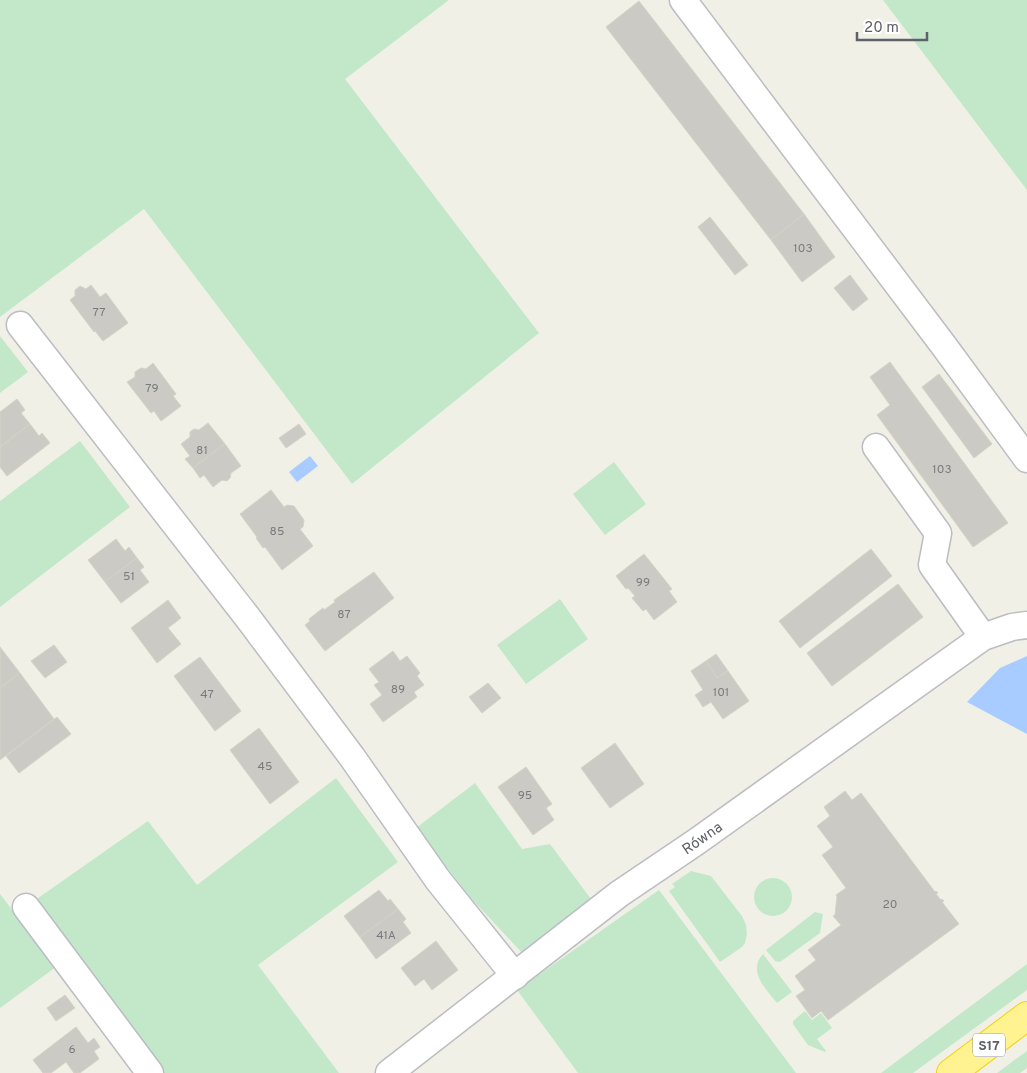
<svg xmlns="http://www.w3.org/2000/svg" width="1027" height="1073" viewBox="0 0 1027 1073" font-family="Overpass,sans-serif">
<style>
.green{fill:#c3e8c9}
.water{fill:#a8ccff}
.building{fill:#cccac4;stroke:#d5d3c5}
.lines{fill:none;stroke-linecap:round;stroke-linejoin:round}
.minor-casing{stroke:#bbbdc2;stroke-width:29}
.highway-casing{stroke:#f7d000;stroke-width:30}
.minor{stroke:#fff;stroke-width:26}
.highway{stroke:#fef390;stroke-width:28}
.labels{text-anchor:middle;stroke-width:5;stroke-linejoin:round;paint-order:stroke}
.number-label{font-size:12px;fill:#7a7b7e}
.shield{fill:#fff;stroke:#8e9095;stroke-width:1}
.shield-label{font-size:14px;font-weight:bold;fill:#5e6167}
.street-label{font-size:15px;fill:#5e6167;stroke:#fff}
</style>
<rect width="100%" height="100%" fill="#f0f0e7"/>
<g class="green">
<path d="M 0,0 L 449,0 L 345,79 L 539,333 L 352,484 L 144,209 L 0,317 Z"/>
<path d="M 883,0 L 1027,0 L 1027,190 Z"/>
<path d="M 0,336 L 28,372 L 0,393 Z"/>
<path d="M 80,441 L 130,507 L 0,607 L 0,501 Z"/>
<path d="M 614,462 L 646,504 L 605,535 L 573,494 Z"/>
<path d="M 560,599 L 588,639 L 526,684 L 497,645 Z"/>
<path d="M 336,778 L 398,862 L 258,965 L 339,1073 L 160,1073 L 31,903 L 148,821 L 197,885 Z"/>
<path d="M 475,783 L 522,849 L 550,844 L 594,903 L 525,956 L 470,897 L 416,828 Z"/>
<path d="M 691,871 L 711,876 L 742,916 L 746,925 L 747,934 L 745,943 L 742,947 L 720,962 L 669,891 L 675,887 L 672,884 Z"/>
<circle cx="773" cy="897" r="19"/>
<path d="M 659,890 L 796,1073 L 578,1073 L 517,990 Z"/>
<path d="M 0,894 L 56,967 L 0,1008 Z"/>
<path d="M 815,912 L 823,914 L 820,933 L 780,962 L 775,961 L 766,950 Z"/>
<path d="M 763,954 L 792,992 L 777,1003 C 766,989 747,971 763,954 Z"/>
<path d="M 1027,964 L 1027,990 L 913,1073 L 881,1073 Z"/>
<path d="M 805,1011 L 812,1020 L 821,1013 L 832,1028 L 817,1039 L 826,1051 L 825,1052 L 808,1045 L 793,1024 L 793,1021 Z"/>
<path d="M 1027,1051 L 1027,1068 L 1020,1073 L 997,1073 Z"/>
</g>
<g class="water">
<path d="M 310,456 L 318,466 L 297,482 L 289,472 Z"/>
<path d="M 1027,656 L 1027,734 L 967,702 L 1000,668 Z"/>
</g>
<g class="building">
<path d="M 639,1 L 804,214 L 771,240 L 606,27 Z"/>
<path d="M 804,214 L 835,257 L 802,282 L 771,240 Z"/>
<path d="M 710,217 L 748,265 L 735,275 L 698,227 Z"/>
<path d="M 850,275 L 868,299 L 853,311 L 834,288 Z"/>
<path d="M 91,285 L 100,297 L 106,293 L 128,323 L 103,341 L 95,331 L 94,332 L 70,300 L 75,296 L 75,290 L 80,286 L 86,289 Z"/>
<path d="M 890,362 L 1008,523 L 973,547 L 877,415 L 890,405 L 870,377 Z"/>
<path d="M 153,363 L 176,394 L 173,396 L 181,406 L 161,421 L 154,411 L 151,413 L 127,382 L 135,377 L 135,372 L 141,368 L 146,369 Z"/>
<path d="M 939,374 L 992,444 L 974,458 L 922,387 Z"/>
<path d="M 17,399 L 25,410 L 21,413 L 30,424 L 0,447 L 0,412 Z"/>
<path d="M 208,423 L 225,444 L 193,468 L 185,459 L 190,456 L 181,444 L 190,437 L 190,432 L 194,429 L 199,430 Z"/>
<path d="M 30,424 L 39,436 L 42,433 L 50,443 L 7,476 L 0,467 L 0,447 Z"/>
<path d="M 299,424 L 306,434 L 286,448 L 279,438 Z"/>
<path d="M 225,444 L 241,466 L 231,473 L 230,478 L 227,481 L 222,480 L 213,487 L 204,475 L 200,478 L 193,468 Z"/>
<path d="M 271,490 L 284,507 L 287,505 L 294,506 L 304,520 L 303,527 L 300,529 L 313,546 L 282,570 L 265,547 L 263,548 L 256,538 L 257,537 L 240,514 Z"/>
<path d="M 116,539 L 125,551 L 129,547 L 137,558 L 105,582 L 88,560 Z"/>
<path d="M 871,549 L 892,576 L 800,648 L 779,621 Z"/>
<path d="M 644,554 L 672,589 L 669,591 L 677,602 L 654,620 L 646,609 L 643,611 L 632,598 L 635,596 L 628,588 L 626,589 L 616,576 Z"/>
<path d="M 137,558 L 144,567 L 140,570 L 149,582 L 121,603 L 105,582 Z"/>
<path d="M 374,572 L 394,598 L 325,651 L 305,625 L 310,621 L 309,619 L 323,608 L 324,610 L 335,602 L 334,600 Z"/>
<path d="M 898,584 L 923,617 L 832,686 L 807,653 Z"/>
<path d="M 168,600 L 181,618 L 168,628 L 181,644 L 157,663 L 131,628 Z"/>
<path d="M 54,645 L 67,662 L 45,678 L 31,661 Z"/>
<path d="M 0,647 L 20,673 L 0,688 Z"/>
<path d="M 393,651 L 400,661 L 407,656 L 420,673 L 417,676 L 424,685 L 414,692 L 417,697 L 383,722 L 370,704 L 382,695 L 374,685 L 379,682 L 369,669 Z"/>
<path d="M 716,654 L 728,671 L 717,678 L 706,661 Z"/>
<path d="M 200,657 L 241,711 L 215,731 L 174,676 Z"/>
<path d="M 706,661 L 717,678 L 728,671 L 749,701 L 723,719 L 711,702 L 703,707 L 695,695 L 703,690 L 691,671 Z"/>
<path d="M 20,673 L 54,719 L 0,760 L 0,688 Z"/>
<path d="M 488,683 L 501,698 L 482,713 L 469,697 Z"/>
<path d="M 57,717 L 71,734 L 19,773 L 6,756 Z"/>
<path d="M 259,728 L 299,782 L 270,804 L 230,750 Z"/>
<path d="M 615,743 L 644,784 L 610,808 L 581,768 Z"/>
<path d="M 526,767 L 552,804 L 546,808 L 554,820 L 533,835 L 498,787 Z"/>
<path d="M 845,791 L 852,800 L 861,793 L 935,892 L 936,891 L 938,893 L 936,894 L 941,900 L 942,899 L 944,901 L 942,902 L 959,924 L 828,1020 L 821,1011 L 812,1018 L 796,996 L 805,990 L 795,976 L 816,960 L 808,950 L 841,925 L 833,916 L 835,915 L 837,897 L 836,895 L 846,888 L 822,855 L 833,847 L 817,826 L 830,816 L 824,807 Z"/>
<path d="M 379,890 L 388,901 L 390,899 L 398,909 L 360,937 L 344,916 Z"/>
<path d="M 398,909 L 406,919 L 403,922 L 411,933 L 376,959 L 360,937 Z"/>
<path d="M 436,941 L 458,970 L 432,990 L 424,979 L 415,986 L 401,968 Z"/>
<path d="M 65,995 L 75,1008 L 56,1021 L 47,1008 Z"/>
<path d="M 76,1027 L 88,1043 L 94,1038 L 100,1047 L 94,1051 L 99,1059 L 80,1073 L 74,1073 L 66,1062 L 51,1073 L 43,1073 L 33,1060 Z"/>
</g>
<g class="lines">
<g class="minor-casing">
<g id="minor">
<path d="M 683,0 L 944,346 L 1027,459"/>
<path d="M 20,325 L 248,618 L 352,757 L 438,880 L 515,976"/>
<path d="M 876,447 L 938,533 L 932,565 L 983,637"/>
<path d="M 26,907 L 150,1073"/>
<path d="M 389,1073 L 619,894 L 696,842 L 983,637 L 1012,627 L 1027,625"/>
</g>
</g>
<g class="highway-casing">
<path id="highway" d="M 951,1073 L 1027,1016"/>
</g>
<use href="#minor" class="minor"/>
<use href="#highway" class="highway"/>
</g>
<g class="labels">
<g class="number-label">
<text x="803" y="252">103</text>
<text x="99" y="316">77</text>
<text x="152" y="392">79</text>
<text x="202" y="454">81</text>
<text x="942" y="473">103</text>
<text x="277" y="535">85</text>
<text x="129" y="580">51</text>
<text x="643" y="586">99</text>
<text x="344" y="618">87</text>
<text x="398" y="693">89</text>
<text x="721" y="696">101</text>
<text x="207" y="698">47</text>
<text x="265" y="770">45</text>
<text x="525" y="799">95</text>
<text x="890" y="908">20</text>
<text x="386" y="939">41A</text>
<text x="72" y="1053">6</text>
</g>
<rect class="shield" x="973" y="1033.5" width="32" height="23" rx="4"/>
<g class="shield-label">
<text x="989" y="1050">S17</text>
</g>
<g class="street-label">
<text transform="translate(702 838) rotate(-35)" y="5">Równa</text>
</g>
</g>
<path d="M857 32v8h70v-8" fill="none" stroke="#5e6167" stroke-width="2.5"/>
<text x="864" y="32" font-size="15" fill="#5e6167" stroke="#ffffff" stroke-width="4" paint-order="stroke">20 m</text>
</svg>
